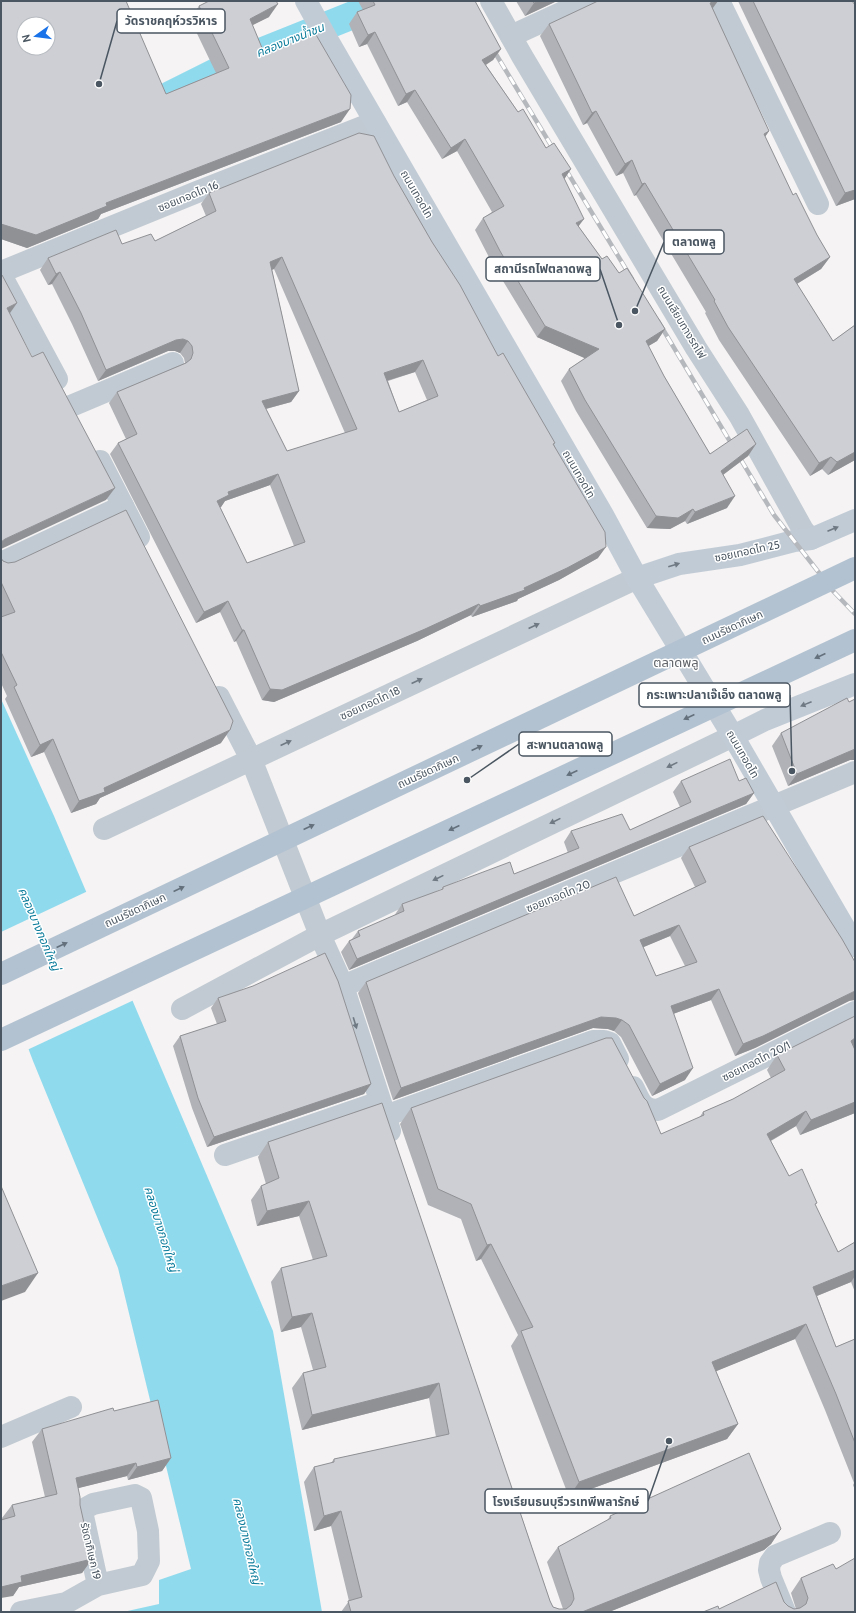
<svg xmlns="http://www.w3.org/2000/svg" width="856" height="1613" viewBox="0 0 856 1613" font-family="Cabin,'Noto Sans Thai',sans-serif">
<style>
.water{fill:#90daee}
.pier{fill:#f5f3f3}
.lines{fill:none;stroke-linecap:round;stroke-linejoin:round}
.canal{stroke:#90daee;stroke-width:28}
.minor{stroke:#c1cad2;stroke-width:22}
.secondary{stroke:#c1cbd6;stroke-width:22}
.rail-casing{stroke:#b5b8bd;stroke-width:4.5}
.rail{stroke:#fff;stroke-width:3;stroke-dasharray:9;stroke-linecap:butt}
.primary-bridge{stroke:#b3c2d1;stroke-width:22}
.wall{fill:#b0b2b7;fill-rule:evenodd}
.shaded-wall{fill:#909195}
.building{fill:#cdcfd5;stroke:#909195;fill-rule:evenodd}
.oneway{fill:#6e7984}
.oneway2{fill:#6e7983}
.oneway3{fill:#64717d}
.labels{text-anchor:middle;stroke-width:3;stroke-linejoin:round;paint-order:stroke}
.street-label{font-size:11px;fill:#4a5661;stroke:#fff}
.water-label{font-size:12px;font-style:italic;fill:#0c7c9b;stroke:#fff}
.quarter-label{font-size:13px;fill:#5f6368;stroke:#fff}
.leader{fill:none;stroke:#4a5661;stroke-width:1.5}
.callout-dot{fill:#4a5661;stroke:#fff;stroke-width:1.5}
.callout{fill:#fff;stroke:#4a5661;stroke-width:1.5}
.callout-label{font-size:12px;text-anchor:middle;font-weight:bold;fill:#4a5661}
</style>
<rect width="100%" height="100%" fill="#f5f3f3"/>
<path class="water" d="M 1,699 L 54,816 L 273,1331 L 322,1612 L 123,1612 L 159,1604 L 159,1580 L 191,1569 L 118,1268 L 33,1061 L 1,976 Z"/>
<path class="pier" d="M 88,891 L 134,1000 L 27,1050 L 1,981 L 1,932 Z"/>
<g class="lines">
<path class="canal" d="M 170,95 L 238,61 L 388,1"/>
<g class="minor">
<path d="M 491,1 L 522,56 L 696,348 L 739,415 L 803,530 L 811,539"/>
<path d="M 719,1 L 818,204"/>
<path d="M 511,36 L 587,1"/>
<path d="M 1,272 L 197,192 L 375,122"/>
<path d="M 1,275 L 57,379"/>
<path d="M 71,406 L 173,363"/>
<path d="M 100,461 L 139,537"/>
<path d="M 1,563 L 123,506"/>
<path d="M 219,697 L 251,759 L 320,935 L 343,986 L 390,1131"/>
<path d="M 104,829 L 637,578"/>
<path d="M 343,986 L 855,772"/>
<path d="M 182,1009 L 320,935 L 733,736"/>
<path d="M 633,1087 C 640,1100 641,1110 658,1110 L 855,1012"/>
<path d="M 385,1116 L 593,1041 L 604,1041 L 610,1043 L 618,1059"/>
<path d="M 225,1155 L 380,1102"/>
<path d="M 1,1437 L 71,1407"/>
<path d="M 21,1612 L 66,1603 L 98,1585 L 142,1575 L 149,1561 L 148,1531 L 141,1498 L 135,1495 L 93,1504 L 84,1509 L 83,1516 L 98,1585"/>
<path d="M 785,1612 L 771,1578 L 769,1570 L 770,1563 L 775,1556 L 830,1533"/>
</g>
<g class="secondary">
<path d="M 306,1 L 327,39 L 603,515 L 637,578 L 733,736 L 855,946"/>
<path d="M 637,578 L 679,564 L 740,555 L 794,541 L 811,539 L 855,520"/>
<path d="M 733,736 L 765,720 L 855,684"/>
</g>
<g class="rail-casing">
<g id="rail">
<path d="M 491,46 L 632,279"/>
<path d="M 658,321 L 774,515 L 834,592 L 855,614"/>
</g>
</g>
<use href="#rail" class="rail"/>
<g class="primary-bridge">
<path d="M 1,974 L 855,568"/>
<path d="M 1,1040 L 855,640"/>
</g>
</g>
<g class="wall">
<path d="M 1,1 L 166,94 L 216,73 L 190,19 L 199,6 L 269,17 L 252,25 L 265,55 L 341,122 L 101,214 L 98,219 L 27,248 L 1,239 Z"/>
<path d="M 358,1 L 475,1 L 501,49 L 493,60 L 486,65 L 518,112 L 546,148 L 571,169 L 564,179 L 579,227 L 602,259 L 619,273 L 665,329 L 657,341 L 648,346 L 664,376 L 710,454 L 756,444 L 748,456 L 723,475 L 727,508 L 687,524 L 685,521 L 670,529 L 647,528 L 576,411 L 561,381 L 569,369 L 585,358 L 537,337 L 492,263 L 475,230 L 483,218 L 492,212 L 457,151 L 442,159 L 407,102 L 398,106 L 367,44 L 359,47 L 349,24 L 357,12 L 363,10 Z"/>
<path d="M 516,1 L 557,1 L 525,16 Z"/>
<path d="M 738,1 L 852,1 L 855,5 L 855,199 L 836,206 Z"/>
<path d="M 713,9 L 769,131 L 765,137 L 793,195 L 830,257 L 821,269 L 797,284 L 833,341 L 855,325 L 855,460 L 828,475 L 822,469 L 810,476 L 719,340 L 705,313 L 706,312 L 636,195 L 634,196 L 623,173 L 616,176 L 587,123 L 583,125 L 540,36 L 549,24 Z"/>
<path d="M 394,176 L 498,356 L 554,444 L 598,558 L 559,580 L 518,599 L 517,601 L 472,617 L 471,615 L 417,641 L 274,702 L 262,700 L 236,641 L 234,642 L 220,612 L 196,623 L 110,454 L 118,443 L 126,439 L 109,403 L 117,392 L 185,363 L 184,358 L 180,353 L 175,351 L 168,351 L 98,381 L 72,324 L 52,284 L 48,285 L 40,270 L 48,258 L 122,244 L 155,241 L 206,216 L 201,204 L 209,193 ZM 274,269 L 345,433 L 287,451 L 266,409 L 291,402 L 299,391 L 272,270 ZM 415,372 L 427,400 L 399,412 L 388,381 ZM 270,485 L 294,546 L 247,563 L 220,507 L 221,507 L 225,501 Z"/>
<path d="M 1,558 L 3,561 L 221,743 L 100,798 L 96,804 L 71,813 L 44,752 L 31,757 L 5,699 L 7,696 L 1,683 L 1,617 L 2,617 L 1,614 Z"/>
<path d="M 849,702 L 850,760 L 788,786 L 772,746 L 781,733 Z"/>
<path d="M 681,781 L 739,781 L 754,793 L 746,804 L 349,970 L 341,952 L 349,941 L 352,939 L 358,931 L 394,916 L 402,904 L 440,891 L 443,887 L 514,874 L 568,853 L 564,842 L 571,831 L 630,830 L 680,807 L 673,792 Z"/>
<path d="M 689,847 L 849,1001 L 755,1048 L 735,1056 L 711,1000 L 673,1014 L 685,1080 L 652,1096 L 621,1037 L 614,1031 L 608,1029 L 593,1028 L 393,1100 L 358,993 L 366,982 L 634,916 L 695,887 L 681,858 ZM 670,936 L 685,966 L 656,976 L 643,947 Z"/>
<path d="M 218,998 L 371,1084 L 364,1094 L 207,1147 L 192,1108 L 173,1046 L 180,1036 L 217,1024 L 211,1008 Z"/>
<path d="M 855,1016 L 855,1048 L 854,1048 L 855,1050 L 855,1117 L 854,1115 L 855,1113 L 800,1135 L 796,1126 L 771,1141 L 789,1176 L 815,1205 L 838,1252 L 855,1242 L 855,1292 L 851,1282 L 817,1296 L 836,1347 L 855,1339 L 855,1490 L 853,1485 L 854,1483 L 825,1410 L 795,1339 L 716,1371 L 738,1424 L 727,1439 L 569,1497 L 511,1346 L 518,1335 L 481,1259 L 476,1261 L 461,1219 L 428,1205 L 400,1124 L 411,1108 L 661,1134 L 699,1118 L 703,1112 L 733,1099 L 771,1078 L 767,1070 L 777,1055 Z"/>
<path d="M 382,1103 L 550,1601 L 553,1607 L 559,1609 L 563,1609 L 547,1562 L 558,1547 L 607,1521 L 610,1516 L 781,1529 L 771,1544 L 764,1550 L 609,1612 L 341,1612 L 349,1601 L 331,1526 L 314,1531 L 304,1482 L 314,1467 L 331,1463 L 334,1459 L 436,1437 L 429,1398 L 302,1430 L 292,1388 L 303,1373 L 313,1370 L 301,1327 L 281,1332 L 271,1282 L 281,1268 L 313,1260 L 299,1216 L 257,1226 L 251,1200 L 261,1186 L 266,1184 L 258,1157 L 268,1142 Z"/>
<path d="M 114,1411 L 171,1458 L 162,1471 L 128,1480 L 127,1476 L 78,1488 L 80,1505 L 92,1559 L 82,1573 L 19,1587 L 13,1596 L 2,1518 L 12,1505 L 45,1497 L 32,1442 L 42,1429 Z"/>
<path d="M 836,1569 L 855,1612 L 719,1609 L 784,1602 L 788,1606 L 794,1609 L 796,1609 L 791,1593 L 801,1578 Z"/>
</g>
<g class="shaded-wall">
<path d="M 539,1 L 557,1 L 525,16 L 534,3 Z"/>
<path d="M 716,1 L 718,1 L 710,12 L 710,3 Z"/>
<path d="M 278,4 L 269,17 L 241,31 L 250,19 Z"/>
<path d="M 375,32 L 367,44 L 359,47 L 368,35 Z"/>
<path d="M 501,49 L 493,60 L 474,72 L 482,60 Z"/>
<path d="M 415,90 L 407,102 L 398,106 L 406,94 Z"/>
<path d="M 350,109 L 341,122 L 101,214 L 98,219 L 27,248 L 1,239 L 1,224 L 106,203 Z"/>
<path d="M 596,111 L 587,123 L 583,125 L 592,113 Z"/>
<path d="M 769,131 L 760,144 L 764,134 Z"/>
<path d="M 465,139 L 457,151 L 442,159 L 451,148 Z"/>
<path d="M 632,160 L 623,173 L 616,176 L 625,164 Z"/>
<path d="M 571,169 L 563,181 L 562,174 Z"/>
<path d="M 645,183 L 636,195 L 634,196 L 642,184 Z"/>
<path d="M 855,190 L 855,199 L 836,206 L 845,193 Z"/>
<path d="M 584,219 L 575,231 L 576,223 Z"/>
<path d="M 282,257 L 274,269 L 262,273 L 270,262 Z"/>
<path d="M 830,257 L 821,269 L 785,291 L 794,279 Z"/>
<path d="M 60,272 L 52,284 L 48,285 L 56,274 Z"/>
<path d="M 17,303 L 8,316 L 7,308 Z"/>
<path d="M 545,326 L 599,349 L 591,361 L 537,337 Z"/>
<path d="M 665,329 L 657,341 L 637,353 L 646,341 Z"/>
<path d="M 183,339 L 188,341 L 180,353 L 175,351 L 168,351 L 98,381 L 106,370 L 176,340 Z"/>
<path d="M 423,360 L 415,372 L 376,384 L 384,373 Z"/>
<path d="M 299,391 L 291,402 L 254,412 L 262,401 Z"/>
<path d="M 756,444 L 748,456 L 712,483 L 721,471 Z"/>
<path d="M 855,452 L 855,460 L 828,475 L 837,462 Z"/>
<path d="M 831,457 L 822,469 L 810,476 L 819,463 Z"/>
<path d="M 278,474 L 270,485 L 225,501 L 221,507 L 209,512 L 217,501 L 228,492 Z"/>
<path d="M 115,488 L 106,500 L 1,549 L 1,542 L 5,539 Z"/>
<path d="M 735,496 L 727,508 L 687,524 L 695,512 Z"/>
<path d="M 693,509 L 685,521 L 670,529 L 647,528 L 656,516 Z"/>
<path d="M 606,547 L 598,558 L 559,580 L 518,599 L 517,601 L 472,617 L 480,606 L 524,588 Z"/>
<path d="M 228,601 L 220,612 L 196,623 L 204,612 Z"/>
<path d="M 479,604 L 471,615 L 417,641 L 274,702 L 262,700 L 270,689 Z"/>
<path d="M 242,630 L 244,630 L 236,641 L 234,642 Z"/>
<path d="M 230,730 L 221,743 L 100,798 L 96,804 L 71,813 L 79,801 L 104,788 Z"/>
<path d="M 53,739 L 44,752 L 31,757 L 40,745 Z"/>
<path d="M 855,749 L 855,760 L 850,760 L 788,786 L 797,774 Z"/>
<path d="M 754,793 L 746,804 L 349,970 L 357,959 Z"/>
<path d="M 679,925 L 670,936 L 632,952 L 640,940 Z"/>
<path d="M 719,989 L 711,1000 L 662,1018 L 671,1006 Z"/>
<path d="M 855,991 L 855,1000 L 849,1001 L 755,1048 L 735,1056 L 743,1044 Z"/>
<path d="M 601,1017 L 616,1018 L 622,1020 L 614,1031 L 608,1029 L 593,1028 L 393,1100 L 401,1088 Z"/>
<path d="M 855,1038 L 855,1048 L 840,1056 L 851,1041 Z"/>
<path d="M 693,1068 L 685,1080 L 652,1096 L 660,1084 Z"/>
<path d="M 371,1084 L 364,1094 L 207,1147 L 214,1137 Z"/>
<path d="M 855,1102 L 855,1113 L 800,1135 L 811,1120 Z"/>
<path d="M 806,1111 L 796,1126 L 756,1149 L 767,1134 Z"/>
<path d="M 309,1201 L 299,1216 L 257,1226 L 267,1211 Z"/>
<path d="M 491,1244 L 481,1259 L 476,1261 L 487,1245 Z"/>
<path d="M 855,1270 L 855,1276 L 851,1282 L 802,1302 L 813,1287 Z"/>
<path d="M 38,1273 L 25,1292 L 1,1301 L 1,1286 Z"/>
<path d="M 312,1313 L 301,1327 L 281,1332 L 292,1317 Z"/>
<path d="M 806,1324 L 795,1339 L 702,1377 L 712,1362 Z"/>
<path d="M 439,1383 L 429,1398 L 302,1430 L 312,1415 Z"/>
<path d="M 738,1424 L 727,1439 L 569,1497 L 579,1482 Z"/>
<path d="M 171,1458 L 162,1471 L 128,1480 L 137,1467 Z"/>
<path d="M 136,1463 L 127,1476 L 67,1491 L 76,1478 Z"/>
<path d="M 341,1511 L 331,1526 L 314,1531 L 324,1516 Z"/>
<path d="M 781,1529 L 771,1544 L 764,1550 L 609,1612 L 582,1612 Z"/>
<path d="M 92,1559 L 82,1573 L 19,1587 L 13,1596 L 1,1598 L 1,1587 L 21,1576 Z"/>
</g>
<g class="building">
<path d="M 1,1 L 126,1 L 166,94 L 229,68 L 199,6 L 209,1 L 276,1 L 278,4 L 250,19 L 265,55 L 315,33 L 351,95 L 350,109 L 106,203 L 107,206 L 36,235 L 1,224 ZM 24,24 L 48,24 L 48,48 L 24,48 Z"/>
<path d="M 373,1 L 475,1 L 501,49 L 482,60 L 518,112 L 523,109 L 546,148 L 554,143 L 571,169 L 562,174 L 584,219 L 576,223 L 602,259 L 607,256 L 619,273 L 627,268 L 665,329 L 646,341 L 664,376 L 710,454 L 747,429 L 756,444 L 721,471 L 735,496 L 695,512 L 693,509 L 678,518 L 656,516 L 585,400 L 569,369 L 599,349 L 545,326 L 500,251 L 483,218 L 504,206 L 465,139 L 451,148 L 415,90 L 406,94 L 375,32 L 368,35 L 357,12 L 375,5 Z"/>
<path d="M 532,1 L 539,1 L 534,3 Z"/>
<path d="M 598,1 L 716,1 L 710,3 L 769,131 L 764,134 L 793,195 L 796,193 L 817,235 L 830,257 L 794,279 L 833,341 L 855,325 L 855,452 L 837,462 L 831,457 L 819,463 L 728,327 L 714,301 L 715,300 L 645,183 L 642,184 L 632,160 L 625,164 L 596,111 L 592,113 L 549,24 Z"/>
<path d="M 753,1 L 852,1 L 855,5 L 855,190 L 845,193 Z"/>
<path d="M 359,133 L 374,136 L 394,176 L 432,242 L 460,285 L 498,356 L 503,353 L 555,443 L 553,444 L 605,532 L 606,547 L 567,568 L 524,588 L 525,590 L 480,606 L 479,604 L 425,629 L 282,690 L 270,689 L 244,630 L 242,630 L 228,601 L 204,612 L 118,443 L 137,434 L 117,392 L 186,363 L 191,359 L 193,353 L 192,346 L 188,341 L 183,339 L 176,340 L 106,370 L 81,313 L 60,272 L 56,274 L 48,258 L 116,230 L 122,244 L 151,234 L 155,241 L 216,211 L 209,193 ZM 282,257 L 357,429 L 287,451 L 262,401 L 299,391 L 270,262 ZM 423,360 L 438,396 L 399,412 L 384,373 ZM 278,474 L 305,542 L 247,563 L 217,501 L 229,495 L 228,492 Z"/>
<path d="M 1,275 L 2,275 L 17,303 L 7,308 L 32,357 L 43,352 L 115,488 L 5,539 L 1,542 Z"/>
<path d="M 126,510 L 233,721 L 230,730 L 104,788 L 105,792 L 79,801 L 53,739 L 40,745 L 14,687 L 17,685 L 1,652 L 1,617 L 15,612 L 1,582 L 1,558 L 3,561 L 8,563 L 15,562 Z"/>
<path d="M 847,698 L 849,702 L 855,699 L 855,749 L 797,774 L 781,733 Z"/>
<path d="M 730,759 L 739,781 L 746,778 L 754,793 L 357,959 L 349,941 L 360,936 L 358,931 L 404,911 L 402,904 L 443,889 L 443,887 L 510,862 L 514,874 L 579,848 L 571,831 L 622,814 L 630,830 L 691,802 L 681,781 Z"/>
<path d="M 763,816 L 842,939 L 855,962 L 855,991 L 763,1036 L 743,1044 L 719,989 L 671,1006 L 693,1068 L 660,1084 L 629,1025 L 622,1020 L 616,1018 L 601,1017 L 401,1088 L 366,982 L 616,877 L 634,916 L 706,882 L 689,847 ZM 679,925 L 697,962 L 656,976 L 640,940 Z"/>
<path d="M 325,953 L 338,981 L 371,1084 L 214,1137 L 198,1098 L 180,1036 L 226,1021 L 218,998 L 253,986 Z"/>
<path d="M 855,1016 L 855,1038 L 851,1041 L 855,1050 L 855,1102 L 811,1120 L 806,1111 L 767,1134 L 789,1176 L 802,1169 L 817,1203 L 815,1204 L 838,1252 L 855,1242 L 855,1270 L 813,1287 L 836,1347 L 855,1339 L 855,1443 L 836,1394 L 806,1324 L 712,1362 L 738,1424 L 579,1482 L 521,1331 L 533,1327 L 491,1244 L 487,1245 L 471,1204 L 438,1189 L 411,1108 L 606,1038 L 612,1038 L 644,1098 L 647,1101 L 661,1134 L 704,1115 L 703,1112 L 733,1099 L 785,1070 L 777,1055 Z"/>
<path d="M 382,1103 L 550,1601 L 553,1607 L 559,1609 L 566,1609 L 571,1605 L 574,1599 L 573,1593 L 558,1547 L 611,1518 L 610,1516 L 749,1453 L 781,1529 L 775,1535 L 582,1612 L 351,1612 L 348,1601 L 362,1597 L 341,1511 L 324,1516 L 314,1467 L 334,1462 L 334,1459 L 449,1434 L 439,1383 L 312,1415 L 303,1373 L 326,1367 L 312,1313 L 292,1317 L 281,1268 L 327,1256 L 309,1201 L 267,1211 L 261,1186 L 279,1178 L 268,1142 Z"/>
<path d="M 1,1186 L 38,1273 L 1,1286 Z"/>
<path d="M 158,1400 L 171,1458 L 137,1467 L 136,1463 L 76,1478 L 80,1497 L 80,1505 L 92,1559 L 21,1576 L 22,1582 L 1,1587 L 1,1520 L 15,1516 L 12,1505 L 57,1494 L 42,1429 L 113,1408 L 114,1411 Z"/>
<path d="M 855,1558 L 855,1612 L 703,1612 L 718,1606 L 719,1609 L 776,1582 L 784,1602 L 788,1606 L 794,1609 L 800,1608 L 806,1604 L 808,1598 L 801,1578 L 833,1564 L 836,1569 Z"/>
</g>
<defs><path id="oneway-solid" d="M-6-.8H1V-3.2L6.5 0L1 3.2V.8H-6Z"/></defs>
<g class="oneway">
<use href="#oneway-solid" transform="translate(833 529) rotate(-23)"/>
<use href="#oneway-solid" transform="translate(674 565) rotate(-17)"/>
<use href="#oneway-solid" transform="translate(806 704) rotate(158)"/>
</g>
<g class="oneway2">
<use href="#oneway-solid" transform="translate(534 626) rotate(-25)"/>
<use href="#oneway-solid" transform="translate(417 681) rotate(-25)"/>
<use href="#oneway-solid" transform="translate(286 743) rotate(-25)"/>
<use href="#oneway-solid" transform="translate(672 765) rotate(154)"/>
<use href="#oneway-solid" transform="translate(555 821) rotate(154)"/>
<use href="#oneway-solid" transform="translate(438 878) rotate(154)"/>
<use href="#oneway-solid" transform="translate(355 1023) rotate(73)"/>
</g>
<g class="oneway3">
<use href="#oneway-solid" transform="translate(820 656) rotate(155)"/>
<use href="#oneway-solid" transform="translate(689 717) rotate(155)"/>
<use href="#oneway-solid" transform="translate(477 748) rotate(-25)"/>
<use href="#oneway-solid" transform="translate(572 773) rotate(155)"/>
<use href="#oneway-solid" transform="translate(309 827) rotate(-25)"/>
<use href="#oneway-solid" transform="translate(454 828) rotate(155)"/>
<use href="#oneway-solid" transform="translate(179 889) rotate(-25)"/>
<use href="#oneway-solid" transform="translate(62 945) rotate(-25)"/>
</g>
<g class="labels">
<g class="street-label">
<text transform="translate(417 194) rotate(60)" y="4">ถนนเทอดไท</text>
<text transform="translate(188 196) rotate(-22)" y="4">ซอยเทอดไท 16</text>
<text transform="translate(682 322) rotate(59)" y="4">ถนนเลียบทางรถไฟ</text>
<text transform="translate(579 474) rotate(60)" y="4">ถนนเทอดไท</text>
<text transform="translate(747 551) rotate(-12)" y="4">ซอยเทอดไท 25</text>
<text transform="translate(732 627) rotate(-25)" y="4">ถนนรัชดาภิเษก</text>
<text transform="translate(370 703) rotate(-25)" y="4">ซอยเทอดไท 18</text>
<text transform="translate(743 754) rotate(60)" y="4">ถนนเทอดไท</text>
<text transform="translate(428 771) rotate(-25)" y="4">ถนนรัชดาภิเษก</text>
<text transform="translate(558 896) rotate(-22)" y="4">ซอยเทอดไท 20</text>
<text transform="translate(135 910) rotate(-25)" y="4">ถนนรัชดาภิเษก</text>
<text transform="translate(756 1061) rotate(-27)" y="4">ซอยเทอดไท 20/1</text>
<text transform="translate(91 1551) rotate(77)" y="4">รัชดาภิเษก 19</text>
</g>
<g class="water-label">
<text transform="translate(290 40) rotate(-22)" y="4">คลองบางน้ำชน</text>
<text transform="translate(39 929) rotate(67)" y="4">คลองบางกอกใหญ่</text>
<text transform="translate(161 1229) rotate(73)" y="4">คลองบางกอกใหญ่</text>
<text transform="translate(247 1541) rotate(77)" y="4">คลองบางกอกใหญ่</text>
</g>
<g class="quarter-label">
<text x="676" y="667">ตลาดพลู</text>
</g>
</g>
<path class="leader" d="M99 84L117 21M635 311L664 242M619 325L600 269M792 771L790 695M467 780L519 744M669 1441L648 1501"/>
<g class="callout-dot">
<circle cx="99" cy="84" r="4"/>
<circle cx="635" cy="311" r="4"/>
<circle cx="619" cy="325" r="4"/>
<circle cx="792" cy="771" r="4"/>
<circle cx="467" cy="780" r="4"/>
<circle cx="669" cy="1441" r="4"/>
</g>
<g class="callout">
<rect x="117" y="9" width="108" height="24" rx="4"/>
<rect x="664" y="230" width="60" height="24" rx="4"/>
<rect x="486" y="257" width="114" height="24" rx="4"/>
<rect x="639" y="683" width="151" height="24" rx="4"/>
<rect x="519" y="732" width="93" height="24" rx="4"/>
<rect x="485" y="1489" width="163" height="24" rx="4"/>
</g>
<g class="callout-label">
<text x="171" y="25">วัดราชคฤห์วรวิหาร</text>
<text x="694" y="246">ตลาดพลู</text>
<text x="543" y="273">สถานีรถไฟตลาดพลู</text>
<text x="714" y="699">กระเพาะปลาเจ๊เอ็ง ตลาดพลู</text>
<text x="565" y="749">สะพานตลาดพลู</text>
<text x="566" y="1506">โรงเรียนธนบุรีวรเทพีพลารักษ์</text>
</g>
<rect width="856" height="1613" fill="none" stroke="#4a5661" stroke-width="4"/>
<g transform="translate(36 36) rotate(256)"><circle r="19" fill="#ffffff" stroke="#b7bbc0"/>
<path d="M0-3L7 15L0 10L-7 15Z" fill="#1a73e8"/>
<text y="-6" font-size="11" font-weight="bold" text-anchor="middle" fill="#4a5661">N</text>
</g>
</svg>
